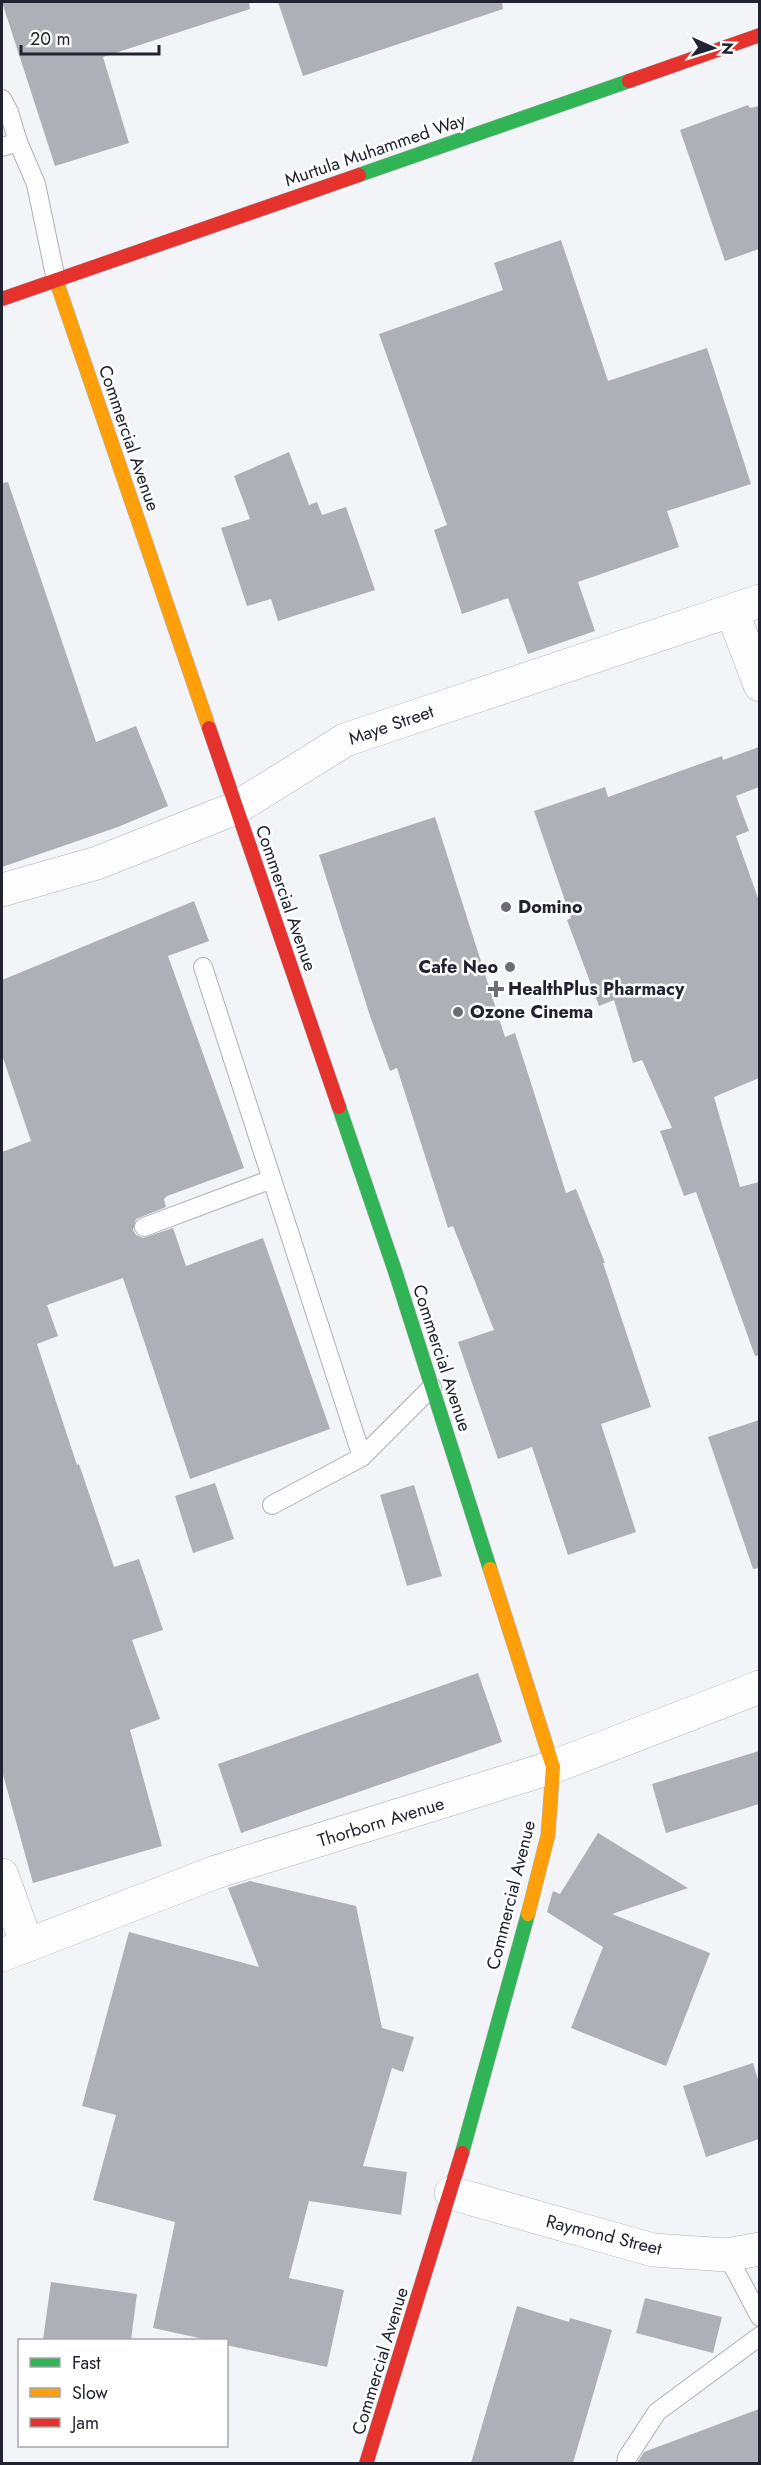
<svg xmlns="http://www.w3.org/2000/svg" width="761" height="2465" viewBox="0 0 761 2465" font-family="Jost,sans-serif">
<style>
.building{fill:#aeb0b7}
.lines{fill:none;stroke-linecap:round;stroke-linejoin:round}
.lane-casing{stroke:#aeb0b7;stroke-width:20}
.street-casing{stroke:#aeb0b7;stroke-width:34}
.fast-casing{stroke:#aeb0b7;stroke-width:15}
.slow-casing{stroke:#aeb0b7;stroke-width:15}
.jam-casing{stroke:#aeb0b7;stroke-width:15}
.lane{stroke:#fdfdfe;stroke-width:18}
.street{stroke:#fdfdfe;stroke-width:33}
.fast{stroke:#30b455;stroke-width:14}
.slow{stroke:#ff9f0a;stroke-width:14}
.jam{stroke:#e5322d;stroke-width:14}
.poi-dot{fill:#6a6d76;stroke:#fff;stroke-width:2}
.labels{text-anchor:middle;stroke-width:5;stroke-linejoin:round;paint-order:stroke}
.street-label{font-size:18px;fill:#212430;stroke:#fff}
.poi-label{font-size:18px;font-weight:bold;fill:#212430;stroke:#fff;text-anchor:start}
</style>
<rect width="100%" height="100%" fill="#f3f4f8"/>
<g class="building">
<path d="M 2,2 L 249,2 L 250,9 L 103,57 L 129,143 L 55,166 Z"/>
<path d="M 278,2 L 502,2 L 503,9 L 303,76 Z"/>
<path d="M 748,105 L 750,108 L 759,106 L 759,249 L 725,261 L 680,130 Z"/>
<path d="M 561,240 L 608,381 L 707,348 L 751,484 L 667,511 L 679,547 L 578,582 L 595,631 L 528,654 L 508,598 L 462,614 L 434,530 L 447,525 L 379,334 L 503,290 L 494,263 Z"/>
<path d="M 289,452 L 309,505 L 317,502 L 322,515 L 346,507 L 375,590 L 278,621 L 271,599 L 247,606 L 221,528 L 250,519 L 234,476 Z"/>
<path d="M 8,482 L 96,742 L 136,726 L 168,806 L 118,827 L 2,867 L 2,483 Z"/>
<path d="M 759,747 L 759,787 L 736,796 L 749,831 L 736,836 L 759,901 L 759,1078 L 714,1097 L 740,1187 L 759,1182 L 759,1355 L 755,1356 L 696,1192 L 684,1196 L 660,1131 L 672,1128 L 642,1060 L 633,1063 L 614,1000 L 599,1006 L 567,920 L 571,918 L 534,811 L 605,787 L 608,797 L 722,756 L 723,760 Z"/>
<path d="M 435,817 L 505,1037 L 515,1033 L 566,1193 L 576,1189 L 605,1263 L 603,1263 L 651,1407 L 601,1424 L 636,1532 L 568,1555 L 532,1447 L 498,1459 L 458,1342 L 494,1330 L 453,1226 L 448,1228 L 397,1068 L 390,1071 L 370,1016 L 319,855 Z"/>
<path d="M 194,901 L 209,941 L 168,956 L 244,1168 L 167,1196 L 164,1199 L 166,1207 L 136,1219 L 133,1230 L 136,1235 L 143,1238 L 173,1228 L 186,1266 L 263,1238 L 330,1429 L 190,1479 L 123,1278 L 47,1305 L 58,1336 L 37,1344 L 77,1465 L 79,1464 L 114,1567 L 139,1559 L 163,1630 L 132,1640 L 160,1719 L 130,1730 L 162,1846 L 33,1883 L 2,1771 L 2,1152 L 31,1141 L 2,1055 L 2,980 Z"/>
<path d="M 759,1420 L 759,1568 L 753,1569 L 708,1437 Z"/>
<path d="M 215,1483 L 234,1539 L 193,1553 L 175,1496 Z"/>
<path d="M 414,1485 L 442,1576 L 407,1586 L 380,1495 Z"/>
<path d="M 478,1673 L 502,1742 L 241,1833 L 218,1764 Z"/>
<path d="M 759,1751 L 759,1804 L 666,1833 L 652,1784 Z"/>
<path d="M 598,1833 L 688,1888 L 612,1914 L 710,1953 L 666,2066 L 571,2028 L 603,1947 L 547,1912 L 553,1891 L 560,1894 Z"/>
<path d="M 250,1881 L 356,1906 L 382,2028 L 414,2037 L 403,2072 L 392,2068 L 363,2166 L 407,2172 L 401,2215 L 309,2201 L 289,2278 L 344,2290 L 327,2367 L 226,2345 L 226,2340 L 208,2340 L 153,2328 L 175,2222 L 93,2200 L 116,2115 L 82,2106 L 129,1932 L 259,1967 L 228,1888 Z"/>
<path d="M 753,2063 L 759,2083 L 759,2139 L 706,2157 L 683,2086 Z"/>
<path d="M 51,2282 L 137,2294 L 131,2340 L 43,2340 Z"/>
<path d="M 645,2298 L 722,2317 L 713,2353 L 636,2333 Z"/>
<path d="M 517,2306 L 569,2322 L 570,2318 L 612,2330 L 573,2463 L 471,2463 Z"/>
<path d="M 759,2409 L 759,2463 L 637,2463 L 644,2452 Z"/>
</g>
<g class="lines">
<g class="lane-casing">
<g id="lane">
<path d="M 2,99 L 9,112 L 18,142"/>
<path d="M 2,147 L 18,142 L 36,184 L 56,280"/>
<path d="M 203,967 L 362,1457"/>
<path d="M 144,1227 L 272,1179"/>
<path d="M 272,1505 L 362,1457 L 432,1387"/>
<path d="M 727,2255 L 760,2317"/>
<path d="M 626,2464 L 627,2458 L 657,2412 L 760,2336"/>
</g>
</g>
<g class="street-casing">
<g id="street">
<path d="M 732,611 L 760,685"/>
<path d="M 2,890 L 97,863 L 236,808 L 345,740 L 760,601"/>
<path d="M 2,1875 L 27,1945"/>
<path d="M 2,1955 L 216,1872 L 553,1767 L 760,1687"/>
<path d="M 451,2193 L 653,2250 L 727,2255 L 760,2249"/>
</g>
</g>
<g class="fast-casing">
<g id="fast">
<path d="M 359,175 L 629,81"/>
<path d="M 339,1107 L 395,1271 L 490,1569"/>
<path d="M 462,2153 L 528,1914"/>
</g>
</g>
<g class="slow-casing">
<g id="slow">
<path d="M 56,280 L 209,728"/>
<path d="M 490,1569 L 553,1767 L 548,1835 L 528,1914"/>
</g>
</g>
<g class="jam-casing">
<g id="jam">
<path d="M 629,81 L 760,35"/>
<path d="M 2,299 L 359,175"/>
<path d="M 209,728 L 339,1107"/>
<path d="M 366,2464 L 462,2153"/>
</g>
</g>
<use href="#lane" class="lane"/>
<use href="#street" class="street"/>
<use href="#fast" class="fast"/>
<use href="#slow" class="slow"/>
<use href="#jam" class="jam"/>
</g>
<g class="poi-dot">
<circle cx="506" cy="907" r="6"/>
<circle cx="510" cy="967" r="6"/>
<path d="M493 980h6v6h6v6h-6v6h-6v-6h-6v-6h6z"/>
<circle cx="458" cy="1012" r="6"/>
</g>
<g class="labels">
<g class="street-label">
<text transform="translate(375 150) rotate(-19)" y="6">Murtula Muhammed Way</text>
<text transform="translate(129 438) rotate(71)" y="6">Commercial Avenue</text>
<text transform="translate(391 725) rotate(-19)" y="6">Maye Street</text>
<text transform="translate(286 898) rotate(71)" y="6">Commercial Avenue</text>
<text transform="translate(442 1358) rotate(72)" y="6">Commercial Avenue</text>
<text transform="translate(381 1822) rotate(-17)" y="6">Thorborn Avenue</text>
<text transform="translate(511 1895) rotate(-76)" y="6">Commercial Avenue</text>
<text transform="translate(604 2235) rotate(14)" y="6">Raymond Street</text>
<text transform="translate(380 2361) rotate(-73)" y="6">Commercial Avenue</text>
</g>
<g class="poi-label">
<text x="518" y="913">Domino</text>
<text x="498" y="973" text-anchor="end">Cafe Neo</text>
<text x="508" y="995">HealthPlus Pharmacy</text>
<text x="470" y="1018">Ozone Cinema</text>
</g>
</g>
<rect width="761" height="2465" fill="none" stroke="#212430" stroke-width="6"/>
<rect x="18" y="2339" width="210" height="108" fill="#ffffff" stroke="#a6a7ac" stroke-width="1.5"/>
<rect x="30" y="2358" width="30" height="9" fill="#30b455" stroke="#a6a7ac" stroke-width="1.5"/>
<text x="72" y="2369" font-size="18" fill="#212430">Fast</text>
<rect x="30" y="2388" width="30" height="9" fill="#ff9f0a" stroke="#a6a7ac" stroke-width="1.5"/>
<text x="72" y="2399" font-size="18" fill="#212430">Slow</text>
<rect x="30" y="2418" width="30" height="9" fill="#e5322d" stroke="#a6a7ac" stroke-width="1.5"/>
<text x="72" y="2429" font-size="18" fill="#212430">Jam</text>
<g transform="translate(713 48) rotate(93)" stroke="#ffffff" stroke-width="4.5" paint-order="stroke">
<path d="M0-4.5L10 22L0 15L-10 22Z" fill="#212430"/>
<text y="-9" font-size="16" font-weight="bold" text-anchor="middle" fill="#212430">N</text>
</g>
<path d="M21 45v9h138v-9" fill="none" stroke="#212430" stroke-width="3"/>
<text x="30" y="45" font-size="18" fill="#212430" stroke="#ffffff" stroke-width="4.5" paint-order="stroke">20 m</text>
</svg>
